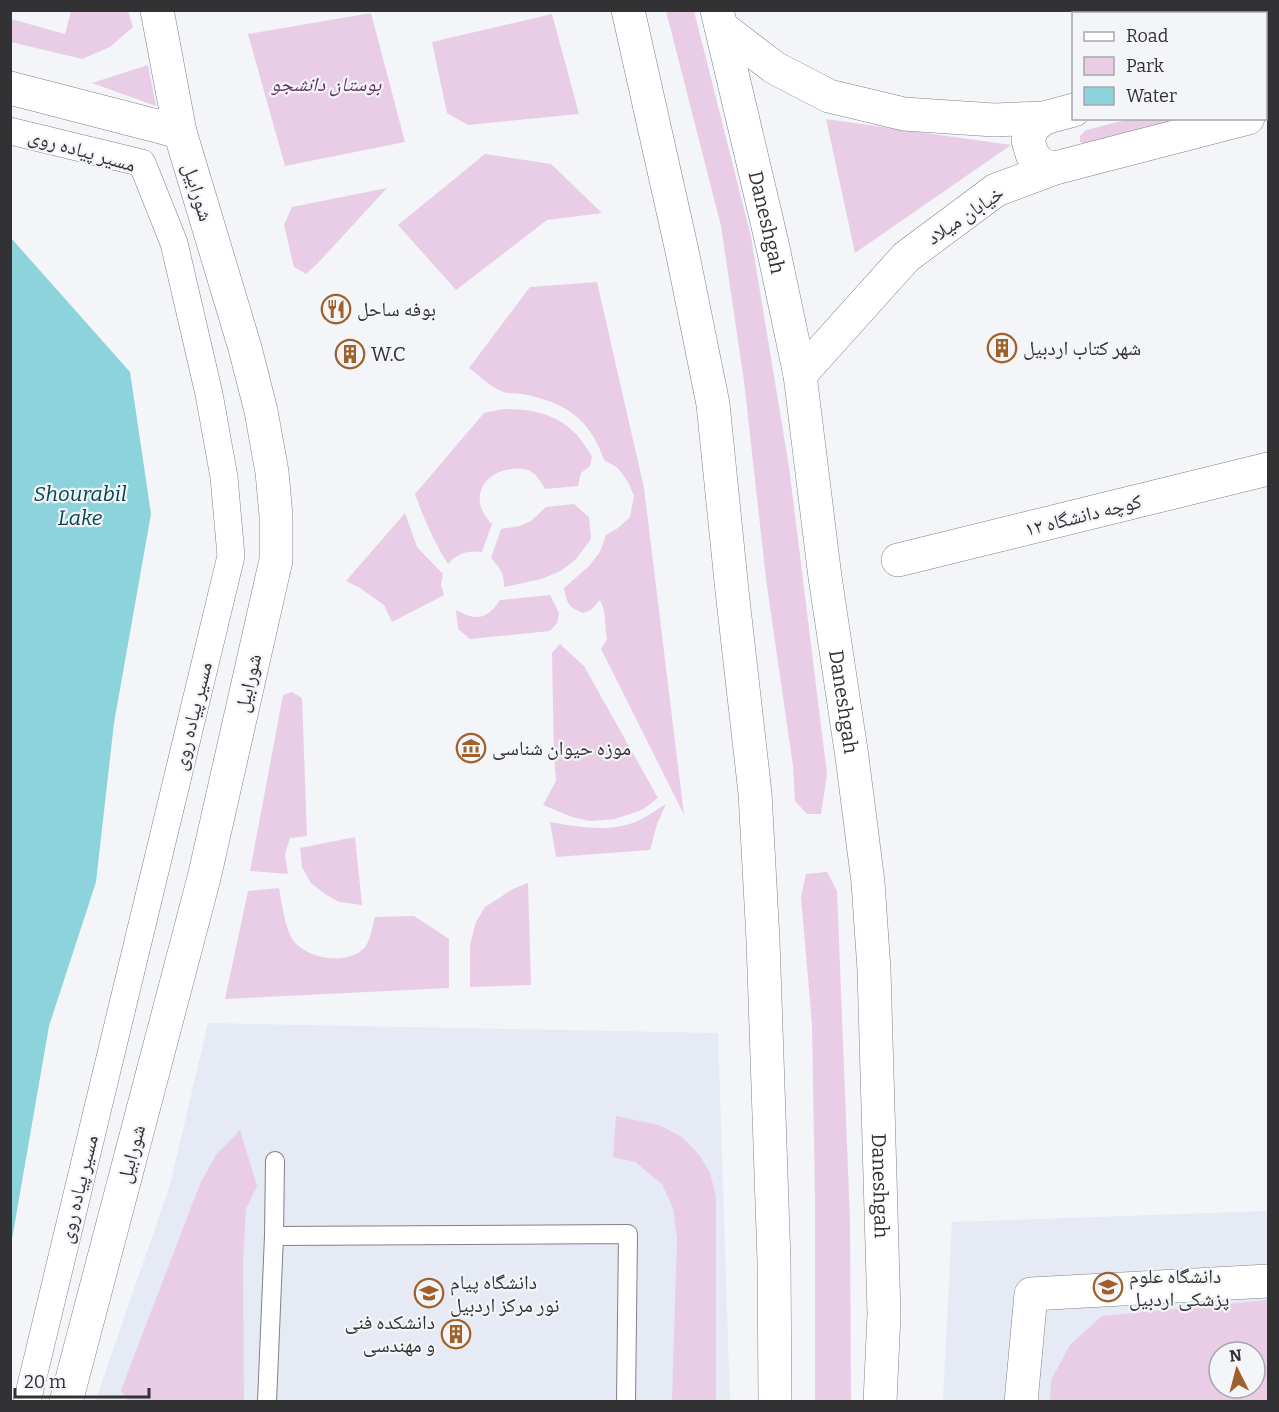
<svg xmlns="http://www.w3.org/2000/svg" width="1279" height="1412" viewBox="0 0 1279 1412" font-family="Bitter,'Noto Naskh Arabic',serif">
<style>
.built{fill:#e5eaf5;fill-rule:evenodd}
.green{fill:#e9cde7;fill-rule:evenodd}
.water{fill:#8dd3dc}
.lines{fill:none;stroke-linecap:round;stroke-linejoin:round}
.service-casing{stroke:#808285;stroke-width:20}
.pedestrian-casing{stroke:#808285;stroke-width:28}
.minor-casing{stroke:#808285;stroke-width:34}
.tertiary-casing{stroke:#808285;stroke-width:34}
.secondary-casing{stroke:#808285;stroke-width:34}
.service{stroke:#fff;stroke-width:18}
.pedestrian{stroke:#fff;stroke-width:27}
.minor{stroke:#fff;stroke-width:33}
.tertiary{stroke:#fff;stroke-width:33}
.secondary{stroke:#fff;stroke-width:33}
.labels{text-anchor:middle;stroke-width:4.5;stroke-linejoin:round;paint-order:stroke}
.park-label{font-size:20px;font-style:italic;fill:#643263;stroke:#f3f5f8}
.street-label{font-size:20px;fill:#323234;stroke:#f3f5f8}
.poi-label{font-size:20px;fill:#323234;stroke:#f3f5f8;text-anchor:start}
.water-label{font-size:21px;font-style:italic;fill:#04464d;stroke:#f3f5f8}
</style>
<rect width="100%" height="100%" fill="#f3f5f8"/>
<g class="built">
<path d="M 208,1023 L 718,1033 L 730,1401 L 95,1402 L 170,1185 Z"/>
<path d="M 1268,1211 L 1268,1401 L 943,1402 L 952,1222 ZM 1219,1352 L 1255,1352 L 1255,1388 L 1219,1388 Z"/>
</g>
<g class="green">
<path d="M 71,11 L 128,11 L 133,27 L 110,47 L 82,59 L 11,42 L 11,19 L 65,34 Z"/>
<path d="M 666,11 L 694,11 L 751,237 L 789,467 L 827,774 L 821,814 L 807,814 L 795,801 L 793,766 L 766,579 L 744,381 L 721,226 Z"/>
<path d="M 371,13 L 405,142 L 285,166 L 248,34 Z"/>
<path d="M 552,14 L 579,114 L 468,125 L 447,113 L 432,42 Z"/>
<path d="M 148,65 L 156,106 L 92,83 Z"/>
<path d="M 826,119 L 1011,145 L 855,253 Z"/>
<path d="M 1130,119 L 1190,119 L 1088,144 L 1080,142 L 1080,136 L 1086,130 Z"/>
<path d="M 485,154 L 551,164 L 602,213 L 547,220 L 456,290 L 398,225 Z"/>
<path d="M 387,188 L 318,263 L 306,274 L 294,267 L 284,225 L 292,207 Z"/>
<path d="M 597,282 L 644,488 L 684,815 L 601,649 L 607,639 C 604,625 607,614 600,600 L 591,610 L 583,613 C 568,607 567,603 564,588 L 589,566 L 600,552 L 606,535 L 618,528 L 630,517 L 634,496 L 628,482 L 618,468 L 604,460 C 590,418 564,402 522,394 C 515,393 505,394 499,390 C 488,385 479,375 469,368 L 530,287 Z"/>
<path d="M 503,409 C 530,409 556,413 576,434 C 582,440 587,449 592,456 L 590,466 L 581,473 L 578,486 L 545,489 C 541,482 537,475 530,471 C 524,468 517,469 511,469 C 480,473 469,502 492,524 L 482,552 C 467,550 458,553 448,564 C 434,542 424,519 415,494 L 484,413 Z"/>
<path d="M 574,504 L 589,517 L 591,539 L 576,559 L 561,571 L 541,579 L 504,587 C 504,572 500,568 491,558 L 501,529 L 520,526 L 531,521 L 546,507 Z"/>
<path d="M 405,513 L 417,547 L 443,574 L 441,585 L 444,595 L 392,622 L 384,605 L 360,588 L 346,581 Z"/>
<path d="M 550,595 L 559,613 L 557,623 L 550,631 L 470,639 L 458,629 L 456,610 C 476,621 487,620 500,600 Z"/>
<path d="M 560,644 L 584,666 L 658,798 L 642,810 L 615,819 L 590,821 L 572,817 L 543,805 L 556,781 L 554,757 L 552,653 Z"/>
<path d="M 292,692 L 302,698 L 307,836 L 290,838 L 285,854 L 288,874 L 250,871 L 283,695 Z"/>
<path d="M 666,804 L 657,824 L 650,850 L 556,857 L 550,822 C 579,827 609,833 638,821 C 647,816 657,810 666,804 Z"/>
<path d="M 355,837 L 362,905 L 339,902 L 325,894 L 311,883 L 302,867 L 300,848 Z"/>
<path d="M 827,872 L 837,891 L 850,1220 L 851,1402 L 815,1401 L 815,1198 L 812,1024 L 801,897 L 806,874 Z"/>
<path d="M 528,883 L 531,985 L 470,987 L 470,945 L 476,922 L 485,907 L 513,889 Z"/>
<path d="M 279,888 C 282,904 284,922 291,937 C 303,959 348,967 365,947 C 371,940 372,926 375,917 L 414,916 L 449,939 L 449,988 L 225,999 L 248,891 Z"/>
<path d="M 616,1116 L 659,1125 L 682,1137 L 699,1155 L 710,1173 L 716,1196 L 716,1401 L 672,1401 L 677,1239 L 673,1208 L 662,1184 L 635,1162 L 613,1157 Z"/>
<path d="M 240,1130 L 257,1186 L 246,1209 L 243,1259 L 244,1401 L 128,1401 L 121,1390 L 200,1184 L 216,1155 Z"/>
<path d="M 1268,1300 L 1268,1401 L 1050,1401 L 1051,1380 L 1070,1345 L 1102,1316 ZM 1219,1352 L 1255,1352 L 1255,1388 L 1219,1388 Z"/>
</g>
<path class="water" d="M 11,238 L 130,372 L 151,514 L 114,723 L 96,882 L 49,1026 L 11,1245 Z"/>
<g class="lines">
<g class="service-casing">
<g id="service">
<path d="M 274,1236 L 628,1234 L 626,1402"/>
<path d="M 267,1402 L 274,1236 L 275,1161"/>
</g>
</g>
<g class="pedestrian-casing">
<path id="pedestrian" d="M 10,131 L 142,163 L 174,243 L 209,394 L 224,477 L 231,556 L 27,1402"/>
</g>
<g class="minor-casing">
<g id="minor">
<path d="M 10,88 L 180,132"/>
<path d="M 898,560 L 1268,469"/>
<path d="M 66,1402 L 204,878 L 276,560 L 276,516 L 272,472 L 261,411 L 245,348 L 180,132 L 157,10"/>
<path d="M 1021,1402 L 1031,1294 L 1268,1281"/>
</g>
</g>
<g class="tertiary-casing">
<g id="tertiary">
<path d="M 721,27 L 775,68 L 829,96 L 904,114 L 994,120 L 1044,118 L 1074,110"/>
<path d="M 1266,60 L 1268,60"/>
<path d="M 1044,118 L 1033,127 L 1028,140 L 1032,154 L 1041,165 L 1055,168"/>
<path d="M 800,375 L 906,257 L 996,190 L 1055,168 L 1248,118"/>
</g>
</g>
<g class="secondary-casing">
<g id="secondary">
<path d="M 628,10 L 682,251 L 713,404 L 732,591 L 755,793 L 763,940 L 774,1261 L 775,1402"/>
<path id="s1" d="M 717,10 L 772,243 L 800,375 L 825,577 L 852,757 L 868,882 L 874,970 L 884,1314 L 880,1402"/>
</g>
</g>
<use href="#service" class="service"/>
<use href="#pedestrian" class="pedestrian"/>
<use href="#minor" class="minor"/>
<use href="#tertiary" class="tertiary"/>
<use href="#secondary" class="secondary"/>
</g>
<defs>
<g id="restaurant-ring" transform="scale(1.5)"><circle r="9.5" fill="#f3f5f8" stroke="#a06029" stroke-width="1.5"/><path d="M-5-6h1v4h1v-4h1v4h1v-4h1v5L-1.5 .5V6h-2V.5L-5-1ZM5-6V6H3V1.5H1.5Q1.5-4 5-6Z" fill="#a06029"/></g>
<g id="building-ring" transform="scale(1.5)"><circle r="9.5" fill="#f3f5f8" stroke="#a06029" stroke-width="1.5"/><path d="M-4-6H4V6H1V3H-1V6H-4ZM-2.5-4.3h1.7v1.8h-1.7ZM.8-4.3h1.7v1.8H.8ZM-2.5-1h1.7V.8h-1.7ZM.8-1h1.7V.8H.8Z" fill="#a06029"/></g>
<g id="museum-ring" transform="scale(1.5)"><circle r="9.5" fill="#f3f5f8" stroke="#a06029" stroke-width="1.5"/><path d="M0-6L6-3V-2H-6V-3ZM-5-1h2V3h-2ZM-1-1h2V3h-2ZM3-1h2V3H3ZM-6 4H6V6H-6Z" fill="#a06029"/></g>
<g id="university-ring" transform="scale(1.5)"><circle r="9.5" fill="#f3f5f8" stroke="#a06029" stroke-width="1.5"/><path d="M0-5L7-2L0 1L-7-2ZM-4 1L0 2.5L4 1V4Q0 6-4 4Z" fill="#a06029"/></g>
</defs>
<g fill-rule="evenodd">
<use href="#restaurant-ring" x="336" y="309"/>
<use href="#building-ring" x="1002" y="348"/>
<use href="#building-ring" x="350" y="354"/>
<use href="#museum-ring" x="471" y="748"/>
<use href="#university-ring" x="1108" y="1287"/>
<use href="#university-ring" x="429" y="1293"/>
<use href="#building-ring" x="456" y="1334"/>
</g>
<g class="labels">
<g class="park-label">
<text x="326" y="91">بوستان دانشجو</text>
</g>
<g class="street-label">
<text transform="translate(82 150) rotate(16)" y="7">مسیر پیاده روی</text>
<text transform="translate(198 192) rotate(73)" y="7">شورابیل</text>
<text transform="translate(965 215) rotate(-34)" y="7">خیابان میلاد</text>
<text dy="7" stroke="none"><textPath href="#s1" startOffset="218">Daneshgah</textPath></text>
<text transform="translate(1083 515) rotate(-14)" y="7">کوچه دانشگاه ۱۲</text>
<text transform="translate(248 683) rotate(-77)" y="7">شورابیل</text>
<text dy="7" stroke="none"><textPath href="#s1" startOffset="704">Daneshgah</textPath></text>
<text transform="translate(192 716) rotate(-76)" y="7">مسیر پیاده روی</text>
<text transform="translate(131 1154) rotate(-75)" y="7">شورابیل</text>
<text dy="7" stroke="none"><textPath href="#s1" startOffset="1190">Daneshgah</textPath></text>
<text transform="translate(78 1189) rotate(-76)" y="7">مسیر پیاده روی</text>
</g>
<g class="poi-label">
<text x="357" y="316">بوفه ساحل</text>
<text x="1023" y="355">شهر کتاب اردبیل</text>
<text x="371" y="361">W.C</text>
<text x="492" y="755">موزه حیوان شناسی</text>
<text x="1129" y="1283">دانشگاه علوم<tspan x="1129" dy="23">پزشکی اردبیل</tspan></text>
<text x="450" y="1289">دانشگاه پیام<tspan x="450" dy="23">نور مرکز اردبیل</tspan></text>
<text x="435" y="1329" text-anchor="end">دانشکده فنی<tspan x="435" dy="23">و مهندسی</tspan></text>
</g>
<g class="water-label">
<text x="80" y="501">Shourabil<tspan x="80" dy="24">Lake</tspan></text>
</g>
</g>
<rect width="1279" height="1412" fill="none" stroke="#323234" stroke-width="24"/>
<rect x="1072" y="12" width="195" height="108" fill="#f3f5f8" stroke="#a6a7aa" stroke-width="1.5"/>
<rect x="1084" y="32" width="30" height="9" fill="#ffffff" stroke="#a6a7aa" stroke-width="1.5"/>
<text x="1126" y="42" font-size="18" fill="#323234">Road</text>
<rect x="1084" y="57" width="30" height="18" fill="#e9cde7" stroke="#a6a7aa" stroke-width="1.5"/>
<text x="1126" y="72" font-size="18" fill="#323234">Park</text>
<rect x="1084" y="87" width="30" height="18" fill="#8dd3dc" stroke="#a6a7aa" stroke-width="1.5"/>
<text x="1126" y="102" font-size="18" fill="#323234">Water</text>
<g transform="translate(1237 1370) rotate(354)"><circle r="28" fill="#f3f5f8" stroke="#a6a7aa" stroke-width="1.5"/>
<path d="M0-4.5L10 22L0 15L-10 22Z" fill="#a06029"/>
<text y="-9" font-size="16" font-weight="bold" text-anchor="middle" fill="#323234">N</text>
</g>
<path d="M15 1388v9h134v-9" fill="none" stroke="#323234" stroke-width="3"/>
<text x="24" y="1388" font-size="18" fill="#323234" stroke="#f3f5f8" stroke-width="4.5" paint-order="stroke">20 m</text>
</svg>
